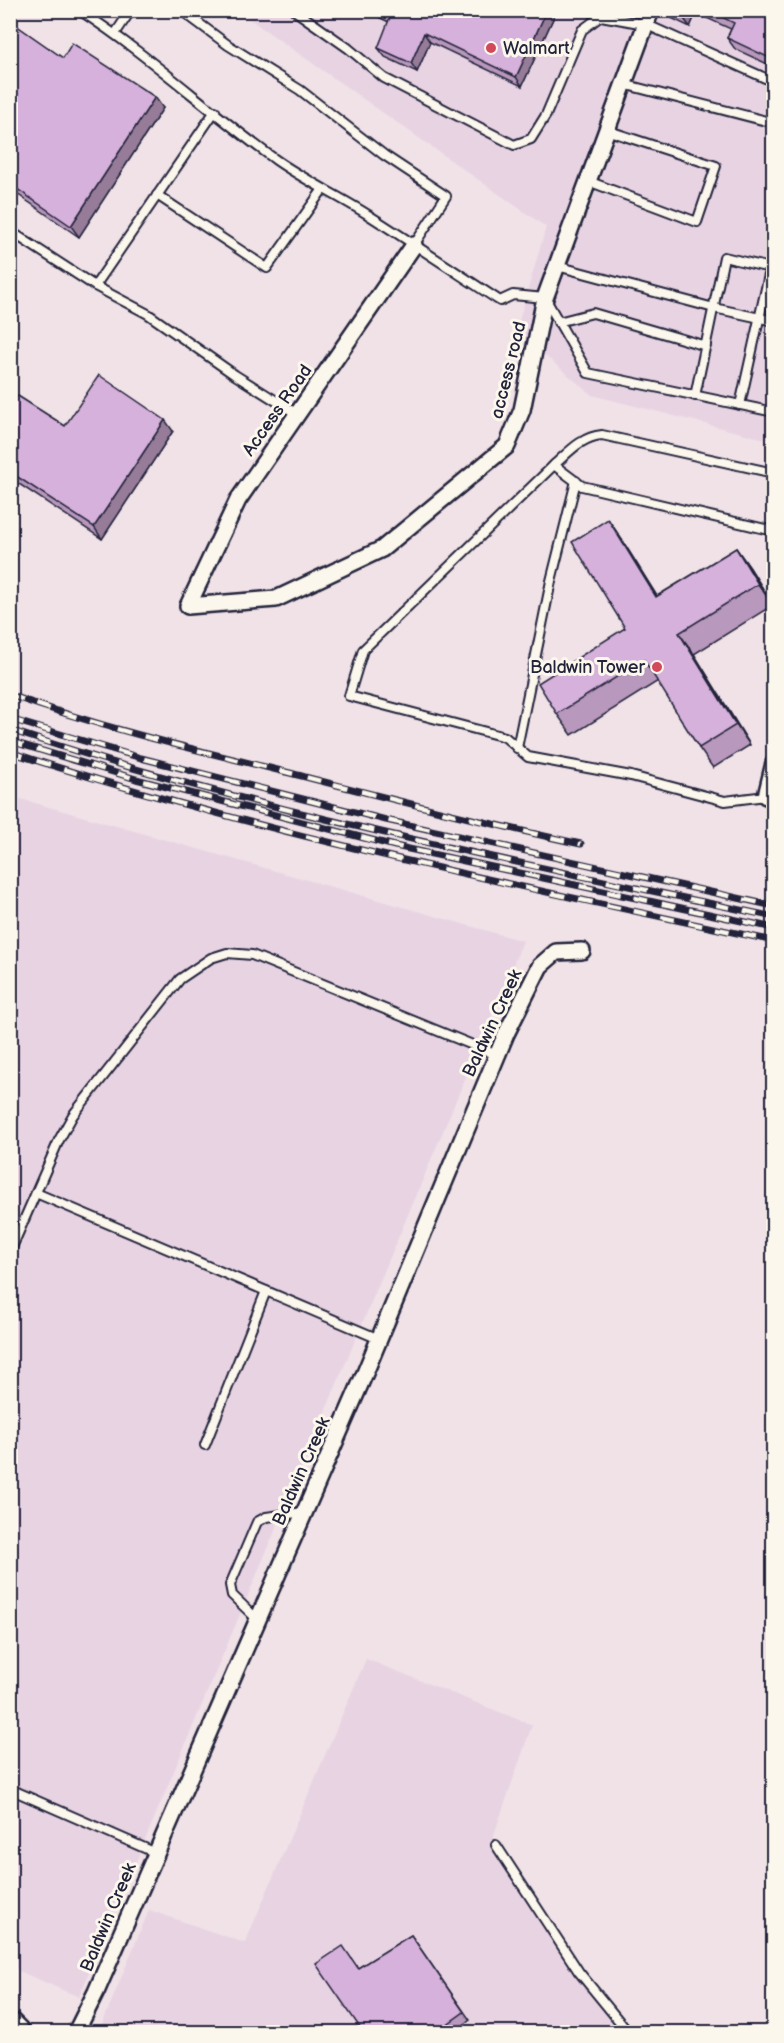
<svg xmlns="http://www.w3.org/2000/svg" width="784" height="2043" viewBox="0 0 784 2043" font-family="'Balsamiq Sans',sans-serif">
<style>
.built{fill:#e8d3e3}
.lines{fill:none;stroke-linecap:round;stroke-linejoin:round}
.lane-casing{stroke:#22223b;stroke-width:12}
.street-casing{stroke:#22223b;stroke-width:20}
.primary-casing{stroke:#22223b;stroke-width:27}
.lane{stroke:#fbf7ec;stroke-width:8}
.street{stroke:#fbf7ec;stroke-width:15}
.primary{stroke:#fbf7ec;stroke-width:22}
.rail-casing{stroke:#22223b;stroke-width:7}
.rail{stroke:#fbf7ec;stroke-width:4.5;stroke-dasharray:14;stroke-linecap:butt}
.wall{fill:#b898bc;stroke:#22223b;stroke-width:1.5}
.shaded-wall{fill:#967c99;stroke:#22223b;stroke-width:1.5}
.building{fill:#d6b1db;stroke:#22223b;stroke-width:1.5}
.poi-dot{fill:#d1495b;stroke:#fbf7ec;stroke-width:2}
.labels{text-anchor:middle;stroke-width:6;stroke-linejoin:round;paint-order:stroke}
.poi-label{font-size:18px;fill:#22223b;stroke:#fbf7ec;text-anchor:start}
.street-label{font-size:18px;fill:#22223b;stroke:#fbf7ec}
</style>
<rect width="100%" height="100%" fill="#f0e2e7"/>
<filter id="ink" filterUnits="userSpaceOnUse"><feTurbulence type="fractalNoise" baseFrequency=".0167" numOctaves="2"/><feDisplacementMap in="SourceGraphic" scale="12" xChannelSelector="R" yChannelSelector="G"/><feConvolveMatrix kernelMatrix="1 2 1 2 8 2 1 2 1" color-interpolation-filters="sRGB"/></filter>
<g filter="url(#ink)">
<g class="built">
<path d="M 238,11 L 773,11 L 773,441 L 592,395 L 516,331 L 546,227 Z"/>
<path d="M 10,796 L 523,941 L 79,1997 L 19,1971 L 11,1961 Z"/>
<path d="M 366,1659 L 532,1725 L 491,1843 L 619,2032 L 99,2032 L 149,1910 L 245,1943 Z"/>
</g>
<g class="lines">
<g class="lane-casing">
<g id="lane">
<path d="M 79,10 C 149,55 209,112 276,160 C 306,181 339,196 370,216 C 414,244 457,273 500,301 L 513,295 L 545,298 L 588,373 L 774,412"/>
<path d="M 181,10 L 228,45 L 300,90 L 384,155 L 446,196 L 414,245"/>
<path d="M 294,10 L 348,48 L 384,78 L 514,145 L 531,139 L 546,115 L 582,30 L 601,16 L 645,24 L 774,82"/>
<path d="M 115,34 L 131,10"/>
<path d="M 623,84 L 774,123"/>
<path d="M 588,181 L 697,222 L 716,166 L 606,130"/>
<path d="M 157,195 L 267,268 L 323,189"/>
<path d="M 10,231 L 95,286 L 148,314 L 235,375 L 297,414"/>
<path d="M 557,266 L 714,308 L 774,321"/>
<path d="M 95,286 L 215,111"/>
<path d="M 558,322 L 593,313 L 706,346"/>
<path d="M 695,396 L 724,257 L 770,268"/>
<path d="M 740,405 L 774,252"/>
<path d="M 554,465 C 569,452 581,437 602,435 L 774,473"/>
<path d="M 517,748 L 551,581 L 576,481"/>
<path d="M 766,796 L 725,801 L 631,776 L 528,757 L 505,737 L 349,696 L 363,650 L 554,465 L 582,486 L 774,531"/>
<path d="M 36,1193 L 379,1339"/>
<path d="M 10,1252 L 59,1140 L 73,1115 L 180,979 L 211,958 L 227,953 L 252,955 L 497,1055"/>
<path d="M 205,1445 L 266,1291"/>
<path d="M 258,1620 L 232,1595 L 230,1585 L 257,1522 L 266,1517 L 304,1512"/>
<path d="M 10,1789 L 156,1853"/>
<path d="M 496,1845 L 579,1972 L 628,2032"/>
</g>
</g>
<g class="street-casing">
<g id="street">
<path d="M 414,245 L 238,500 L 188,606 L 276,599 L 382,549 L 507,446 L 522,410 L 545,298 L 651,10"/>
<path d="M 766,796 L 774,763"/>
<path d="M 76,2032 L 96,1992 L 365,1373 L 506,1034 L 540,966 L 556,952 L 582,951"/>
</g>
</g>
<g class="primary-casing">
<path id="primary" d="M 10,2024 L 18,2032"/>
</g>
<use href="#lane" class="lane"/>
<use href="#street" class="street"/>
<use href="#primary" class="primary"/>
<g class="rail-casing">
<g id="rail">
<path d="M 10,695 C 102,728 196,750 290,773 C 387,798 483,823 581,844"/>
<path d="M 10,719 L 141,758 L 386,820 L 774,906"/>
<path d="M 10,730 C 259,813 518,862 774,917"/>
<path d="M 10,741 L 136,779 L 395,846 L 774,928"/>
<path d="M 10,752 C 260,834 517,886 774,941"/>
</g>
</g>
<use href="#rail" class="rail"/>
</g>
<g class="wall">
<path d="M 363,10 L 557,10 L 522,86 L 430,42 L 417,72 L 385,57 L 378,48 L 389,22 Z"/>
<path d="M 664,10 L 774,10 L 774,67 L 735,49 L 727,38 L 731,29 L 696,13 L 690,27 L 669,17 Z"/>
<path d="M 10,21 L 63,58 L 163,108 L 79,237 L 10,189 Z"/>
<path d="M 10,391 L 65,426 L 173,431 L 102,539 L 10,478 Z"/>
<path d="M 608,519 L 622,540 L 657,596 L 736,548 L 750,568 L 773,605 L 694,654 L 750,745 L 713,768 L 699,748 L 658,681 L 572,735 L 557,714 L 625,628 Z"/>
<path d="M 411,1935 L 470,2020 L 454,2032 L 363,2032 L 358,1968 Z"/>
</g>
<g class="shaded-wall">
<path d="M 547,10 L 557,10 L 522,86 L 516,77 Z"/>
<path d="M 684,10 L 694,10 L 696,13 L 690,27 L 682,16 Z"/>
<path d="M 424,33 L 430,42 L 417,72 L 411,63 Z"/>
<path d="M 155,97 L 163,108 L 79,237 L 71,226 Z"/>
<path d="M 165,420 L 173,431 L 102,539 L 94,527 Z"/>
<path d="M 608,519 L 622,540 L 670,618 L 656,597 Z"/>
<path d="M 736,548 L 750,568 L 773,605 L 758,584 Z"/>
<path d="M 679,633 L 694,654 L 750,745 L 736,725 Z"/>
</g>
<g class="building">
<path d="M 376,10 L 547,10 L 516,77 L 424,33 L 411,63 L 378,48 L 390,17 Z"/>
<path d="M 671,10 L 684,10 L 682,16 Z"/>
<path d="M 708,10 L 774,10 L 774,60 L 727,38 L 734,23 Z"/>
<path d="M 10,21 L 63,58 L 72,43 L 155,97 L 71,226 L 10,184 Z"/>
<path d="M 99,375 L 165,420 L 94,527 L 10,472 L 10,391 L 65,426 Z"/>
<path d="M 608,519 L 656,597 L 736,548 L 758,584 L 679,633 L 736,725 L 699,748 L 644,660 L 557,714 L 538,683 L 625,628 L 572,542 Z"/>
<path d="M 411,1935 L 464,2012 L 436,2032 L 363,2032 L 316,1964 L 343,1946 L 358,1968 Z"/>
</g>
</g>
<g class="poi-dot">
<circle cx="491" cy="48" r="6"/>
<circle cx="657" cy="667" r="6"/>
</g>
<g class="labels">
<g class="poi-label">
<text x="503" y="54">Walmart</text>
<text x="645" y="673" text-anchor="end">Baldwin Tower</text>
</g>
<g class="street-label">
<text transform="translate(508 370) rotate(-76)" y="6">access road</text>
<text transform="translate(277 410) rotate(-55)" y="6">Access Road</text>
<text transform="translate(492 1023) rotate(-65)" y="6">Baldwin Creek</text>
<text transform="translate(301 1471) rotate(-66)" y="6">Baldwin Creek</text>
<text transform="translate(108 1917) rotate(-67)" y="6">Baldwin Creek</text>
</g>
</g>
<rect width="784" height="2043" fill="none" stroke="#fbf7ec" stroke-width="36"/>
<rect x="18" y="18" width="748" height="2007" fill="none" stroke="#22223b" stroke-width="2" filter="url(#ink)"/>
</svg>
